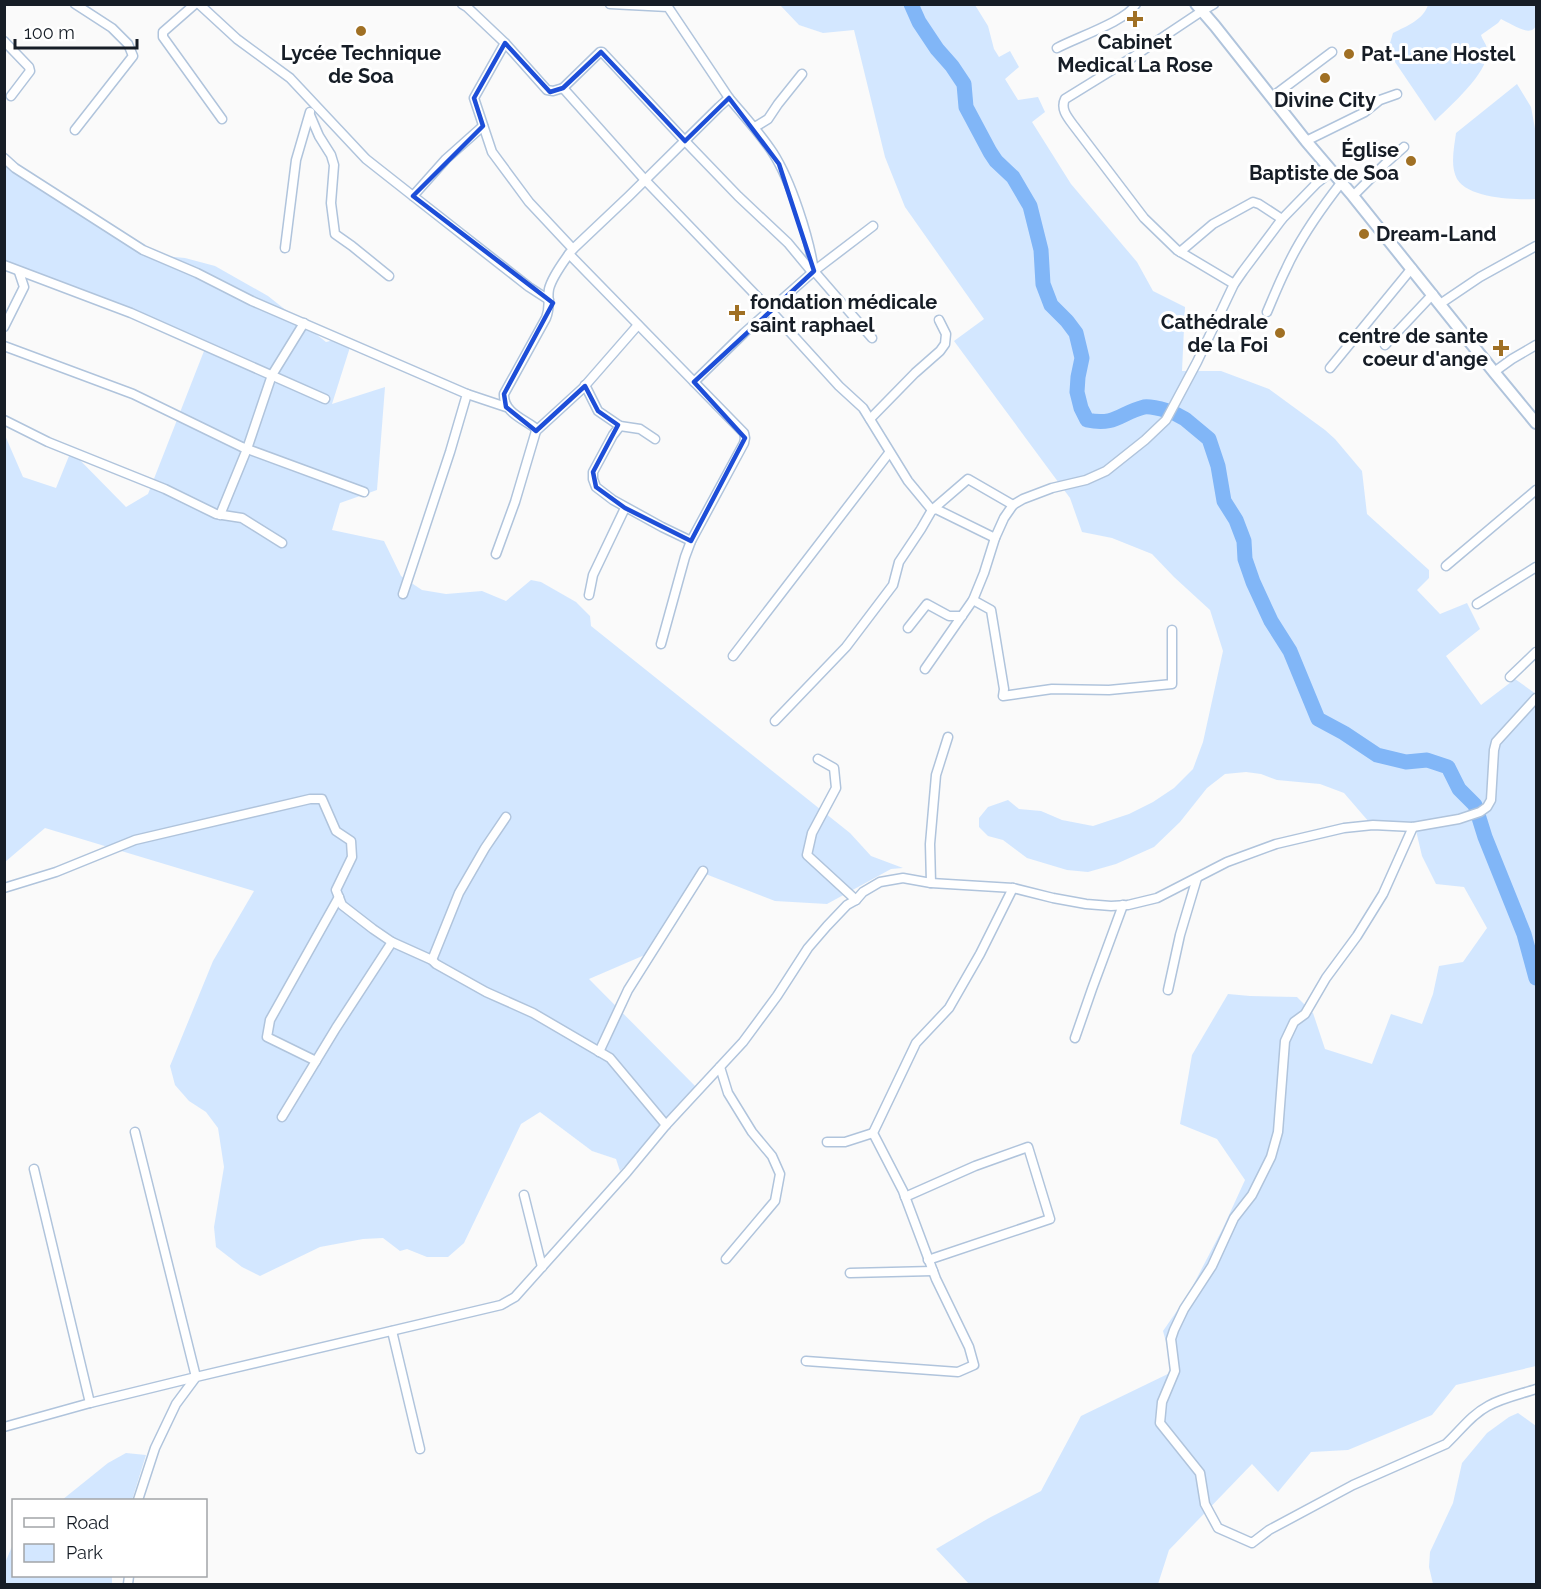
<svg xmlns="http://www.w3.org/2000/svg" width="1541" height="1589" viewBox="0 0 1541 1589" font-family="Raleway,sans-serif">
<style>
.green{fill:#d3e7ff}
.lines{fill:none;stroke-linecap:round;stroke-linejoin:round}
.river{stroke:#81b6f7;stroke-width:15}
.street-casing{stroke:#b0c4dc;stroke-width:11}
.secondary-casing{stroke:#b0c4dc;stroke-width:14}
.street{stroke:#fff;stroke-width:8}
.secondary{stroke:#fff;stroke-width:10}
.marked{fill:none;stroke:#1d4ed8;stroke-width:4.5;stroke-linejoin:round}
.poi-dot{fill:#a07024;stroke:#fff;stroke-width:2}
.labels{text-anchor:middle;stroke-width:6;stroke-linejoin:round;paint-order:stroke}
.poi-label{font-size:20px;font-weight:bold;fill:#161d26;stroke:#fff}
</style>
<rect width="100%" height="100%" fill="#fafafa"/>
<g class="green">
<path d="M 780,5 L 975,5 L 988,26 L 994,49 L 999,57 L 1010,51 L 1019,67 L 1005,79 L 1018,100 L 1038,97 L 1045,112 L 1032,122 L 1071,184 L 1137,262 L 1153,291 L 1185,307 L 1182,371 L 1221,371 L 1269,389 L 1325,430 L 1335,439 L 1362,471 L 1367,514 L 1429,570 L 1429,578 L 1417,590 L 1440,614 L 1467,603 L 1480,629 L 1446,656 L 1481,705 L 1515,679 L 1536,694 L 1536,1366 L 1456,1385 L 1432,1415 L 1348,1450 L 1311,1452 L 1278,1492 L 1252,1464 L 1169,1550 L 1158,1584 L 969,1584 L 936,1549 L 989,1518 L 1041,1491 L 1081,1416 L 1174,1371 L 1163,1331 L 1188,1295 L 1223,1228 L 1245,1180 L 1217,1139 L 1180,1124 L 1192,1055 L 1228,994 L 1250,996 L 1297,997 L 1313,1013 L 1325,1049 L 1372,1064 L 1391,1014 L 1422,1024 L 1433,994 L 1439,966 L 1463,962 L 1487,928 L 1464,887 L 1436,884 L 1422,856 L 1414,822 L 1369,822 L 1344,793 L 1320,784 L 1277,780 L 1261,774 L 1246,772 L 1225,774 L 1207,788 L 1180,822 L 1154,847 L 1116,864 L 1088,872 L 1067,870 L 1027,858 L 1003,840 L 988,836 L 979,827 L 979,818 L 988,807 L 1008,800 L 1019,809 L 1041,811 L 1062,820 L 1093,826 L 1129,814 L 1153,802 L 1174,788 L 1193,769 L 1203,742 L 1223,651 L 1210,610 L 1174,577 L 1152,554 L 1112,538 L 1082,532 L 1070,498 L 954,341 L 984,319 L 905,207 L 885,157 L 854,30 L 823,33 L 799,25 Z"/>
<path d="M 1428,5 L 1536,5 C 1537,10 1538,20 1536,25 C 1532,39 1510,23 1501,19 L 1498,23 L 1481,35 C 1482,39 1486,44 1487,48 C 1492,70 1450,106 1435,121 L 1395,62 L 1390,43 L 1393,33 C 1407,26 1423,20 1428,5 Z"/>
<path d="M 1517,84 L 1531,107 L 1536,134 L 1536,199 C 1517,200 1469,199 1457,179 C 1450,166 1454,148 1456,133 Z"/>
<path d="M 5,153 L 22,170 L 154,255 L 185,258 L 215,266 L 268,296 L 326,342 L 347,337 L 351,344 L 332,404 L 385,387 L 377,490 L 340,503 L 332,530 L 384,541 L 401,576 L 422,590 L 446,594 L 482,591 L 506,601 L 531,580 L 541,582 L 576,602 L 590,616 L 591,626 L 850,833 L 871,856 L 903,868 L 891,869 L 827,904 L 775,901 L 703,873 L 654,951 L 589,979 L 699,1090 L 620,1171 L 616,1159 L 592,1151 L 540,1112 L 521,1124 L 464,1243 L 448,1257 L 427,1257 L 407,1249 L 400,1251 L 383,1238 L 363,1239 L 320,1247 L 260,1276 L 242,1267 L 216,1247 L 214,1227 L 224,1167 L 218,1128 L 206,1112 L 189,1101 L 175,1085 L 170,1066 L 213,961 L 254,891 L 45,828 L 5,862 L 4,433 L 23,477 L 56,488 L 71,451 L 126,507 L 148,494 L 204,351 L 180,334 L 5,266 Z"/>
<path d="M 1518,1413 L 1536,1426 L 1536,1584 L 1433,1584 L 1429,1567 L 1430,1552 L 1453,1503 L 1462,1463 L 1487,1433 L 1509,1417 Z"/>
<path d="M 126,1453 L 146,1455 L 132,1500 L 62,1500 L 108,1463 Z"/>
<path d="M 13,1544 L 14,1576 L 112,1576 L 112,1584 L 5,1584 L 5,1563 Z"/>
</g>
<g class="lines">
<g class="river">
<path d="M 911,4 L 919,22 L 937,49 L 952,66 L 964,84 L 966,107 L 990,152 L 996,161 L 1013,177 L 1030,206 L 1041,250 L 1043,284 L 1051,305 L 1067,321 L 1076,333 L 1082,358 L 1078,377 L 1077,392 L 1081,408 L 1087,420 C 1116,426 1120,413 1144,407 C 1151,406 1161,409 1168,411"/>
<path d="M 1172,412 L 1185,419 L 1209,439 L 1218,466 L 1224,501 L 1236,520 L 1244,541 L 1245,559 L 1253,582 L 1271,621 L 1290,651 L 1318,719 L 1344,733 L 1377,755 L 1406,762 L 1427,760 L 1448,767 L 1459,789 L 1475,805 L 1485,837 L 1524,934 L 1536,978"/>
</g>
<g class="street-casing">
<g id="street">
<path d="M 195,4 L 163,32 L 163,37 L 222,119"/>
<path d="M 199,4 L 237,39 L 290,78 L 366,159 L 413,196"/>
<path d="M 462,4 L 467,7 L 505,43 L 547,90 L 553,91 L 563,88 L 645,180 L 770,310 L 839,386 L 863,408 L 908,481 L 932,510 L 936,509 L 995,538"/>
<path d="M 610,4 L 668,7 L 729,98"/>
<path d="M 1214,4 L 1202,11 L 1133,57 L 1065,99 C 1060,109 1068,118 1074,126 L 1144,218 L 1177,250 L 1234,284"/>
<path d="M 4,41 L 29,67 L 30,71 L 11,96"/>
<path d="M 505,43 L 474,98 L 492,152 L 529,202 L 573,249 L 569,254 L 744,433 L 745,438 L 744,443 L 691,541 L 685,557 L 661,644"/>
<path d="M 1057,48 C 1075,38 1127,21 1136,4"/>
<path d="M 563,88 L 600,52 L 602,52 L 685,141 L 738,196 L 788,243 L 812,272"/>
<path d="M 1272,97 L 1332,52"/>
<path d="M 310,115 L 319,136 L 331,155 L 334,165 L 331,203 L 335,234 L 352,246 L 389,276"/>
<path d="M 483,126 L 446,159 L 413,196 L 529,287 L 549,300"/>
<path d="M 755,127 L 768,119 L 778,104 L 802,74"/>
<path d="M 75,130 L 133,56 L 128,44 L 112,28 L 75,4"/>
<path d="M 1306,141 L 1365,112 L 1380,100 L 1397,94"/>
<path d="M 4,158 L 15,168 L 143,250 L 197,273 L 252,301 L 467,394 L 450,452 L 403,594"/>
<path d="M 1353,196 L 1387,162 L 1404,147"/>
<path d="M 285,248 L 296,160 L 310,112"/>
<path d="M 573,249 L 629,196 L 719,107 L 729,98 C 744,116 760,133 773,153 C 791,181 809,237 814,271 L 744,333 L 694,382"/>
<path d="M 1180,252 L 1213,224 L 1253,202 L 1259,204 L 1282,219"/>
<path d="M 4,265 L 131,313 L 325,399"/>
<path d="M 1440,304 L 1480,277 L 1536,246"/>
<path d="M 1267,312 C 1273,298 1279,283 1286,269 C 1300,238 1320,210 1341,183"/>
<path d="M 4,327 L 24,287 L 19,272"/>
<path d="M 872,338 L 814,271 L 873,226"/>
<path d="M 1385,345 L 1433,294"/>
<path d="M 4,346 L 133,394 L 242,447 L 364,492"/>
<path d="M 1330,368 L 1412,268"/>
<path d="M 1494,372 L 1512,359 L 1536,345"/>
<path d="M 585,385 L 598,411 L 620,426 L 640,429 L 655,439"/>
<path d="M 467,394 L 506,407"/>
<path d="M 870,419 L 915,373 L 940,351 L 945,344 L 946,334 L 939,320"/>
<path d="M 4,420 L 48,442 L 165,489 L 216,514 L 242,518 L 282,543"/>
<path d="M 620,426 L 613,435 L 593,472 L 593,479 L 596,487 L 613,500 L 662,527 L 691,541"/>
<path d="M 536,431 L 534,427 C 521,418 503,411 504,394 L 546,318 C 551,306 547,300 549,289 C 552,277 562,264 569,254"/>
<path d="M 220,515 L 247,449 L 272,375 L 304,323"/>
<path d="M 496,554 L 515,502 L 536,431 L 583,388 L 638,325"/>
<path d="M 1446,566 L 1536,490"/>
<path d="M 589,595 L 593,575 L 625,508"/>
<path d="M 973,600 L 991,610 L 1004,689 L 1003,696 L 1052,689 L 1109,690 L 1172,684 L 1172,630"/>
<path d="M 1477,604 L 1536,567"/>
<path d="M 908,628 L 927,604 L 949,616 L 962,616"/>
<path d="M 733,656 L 889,453"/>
<path d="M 925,669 L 973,600 L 984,573 L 995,538 L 1004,518 L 1013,505 L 1023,499 L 1052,488 L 1086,480 L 1106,471 L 1145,440 L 1166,420 L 1197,362 L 1234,284 L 1243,271 L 1282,219 L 1317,183 L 1331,172"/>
<path d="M 1510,677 L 1536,652"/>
<path d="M 775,721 L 846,647 L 893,585 L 899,562 L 921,529 L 932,510 L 968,479 L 1013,505"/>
<path d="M 818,759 L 834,768 L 836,788 L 812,833 L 807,855 L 856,900"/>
<path d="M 1413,827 L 1383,894 L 1357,936 L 1326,978 L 1305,1014 L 1294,1022 L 1285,1041 L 1278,1132 L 1271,1157 L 1252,1195 L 1234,1218 L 1212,1266 L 1184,1309 L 1174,1330 L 1171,1339 L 1175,1371 L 1162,1402 L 1160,1423 L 1200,1473 L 1205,1504 L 1218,1528 L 1252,1543 L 1269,1530 L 1353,1485 L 1446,1444 C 1460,1431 1471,1415 1488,1406 C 1502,1398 1521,1394 1536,1389"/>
<path d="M 931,883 L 930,844 L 936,775 L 948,737"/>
<path d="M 4,888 L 56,872 L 135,840 L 310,799 L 322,799 L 336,831 L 351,841 L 352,857 L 336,890 L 342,905 L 373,929 L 392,942 L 432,960 L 436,964 L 486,992 L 533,1013 L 610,1058 L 666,1125"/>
<path d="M 432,960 L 459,893 L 485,848 L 506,817"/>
<path d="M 1168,990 L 1180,935 L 1197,878"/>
<path d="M 1075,1038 L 1092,989 L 1123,905"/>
<path d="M 599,1052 L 628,990 L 703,871"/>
<path d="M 316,1061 L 267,1037 L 270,1020 L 339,897"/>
<path d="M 720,1067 L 728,1093 L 752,1132 L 772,1156 L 780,1174 L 775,1201 L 726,1259"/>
<path d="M 282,1117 L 336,1028 L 392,942"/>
<path d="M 827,1142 L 845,1142 L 873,1133"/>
<path d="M 34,1169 L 90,1403 L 196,1377 L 135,1132"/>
<path d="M 524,1195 L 542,1267"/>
<path d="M 905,1197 L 975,1166 L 1028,1147 L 1050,1219 L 928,1260"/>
<path d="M 850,1273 L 933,1271"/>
<path d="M 392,1331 L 420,1449"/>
<path d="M 806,1361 L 958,1372 L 974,1365 L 969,1347 L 936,1279 L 903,1191 L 873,1133 L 916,1043 L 949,1008 L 980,954 L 1013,888"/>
<path d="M 4,1427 L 90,1403"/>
<path d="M 138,1500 L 155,1448 L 176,1404 L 196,1377 L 501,1305 L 515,1297 L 627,1172 L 666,1125 L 743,1042 L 777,996 L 808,948 L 827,926 L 847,905 L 856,900 L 863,892 L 880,882 L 903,878 L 931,883 L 1013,888 L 1053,898 L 1086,904 L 1111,906 L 1128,905 L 1157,898 L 1227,862 L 1276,844 L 1344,828 L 1373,825 L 1413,827 L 1459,819 L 1480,812 L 1487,807 L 1491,800 L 1494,750 L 1496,742 L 1536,698"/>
<path d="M 128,1584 L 129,1576"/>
</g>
</g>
<g class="secondary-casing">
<path id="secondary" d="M 1196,4 L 1215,26 L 1306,141 L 1353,196 L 1494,372 L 1536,423"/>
</g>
<use href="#street" class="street"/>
<use href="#secondary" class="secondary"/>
</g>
<path class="marked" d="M 505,43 L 550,92 L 563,88 L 601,52 L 685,141 L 729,98 L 779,164 L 814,271 L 694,382 L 745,438 L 691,541 L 625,508 L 596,487 L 593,472 L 618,425 L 598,411 L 585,386 L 536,431 L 506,407 L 504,394 L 553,303 L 413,196 L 483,126 L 474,98 Z"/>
<g class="poi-dot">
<path d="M1132 10h6v6h6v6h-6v6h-6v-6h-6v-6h6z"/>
<circle cx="361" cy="31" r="6"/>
<circle cx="1349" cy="54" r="6"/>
<circle cx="1325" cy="78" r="6"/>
<circle cx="1411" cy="161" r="6"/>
<circle cx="1364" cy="234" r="6"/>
<path d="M734 304h6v6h6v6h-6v6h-6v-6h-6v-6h6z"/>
<circle cx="1280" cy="333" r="6"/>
<path d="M1498 339h6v6h6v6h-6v6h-6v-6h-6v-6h6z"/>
</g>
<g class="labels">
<g class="poi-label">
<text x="1135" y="49">Cabinet<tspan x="1135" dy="23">Medical La Rose</tspan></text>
<text x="361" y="60">Lycée Technique<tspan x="361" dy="23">de Soa</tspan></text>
<text x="1361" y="61" text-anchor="start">Pat-Lane Hostel</text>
<text x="1325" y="107">Divine City</text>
<text x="1399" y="157" text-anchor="end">Église<tspan x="1399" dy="23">Baptiste de Soa</tspan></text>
<text x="1376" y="241" text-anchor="start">Dream-Land</text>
<text x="750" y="309" text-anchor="start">fondation médicale<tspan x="750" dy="23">saint raphael</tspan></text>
<text x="1268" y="329" text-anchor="end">Cathédrale<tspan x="1268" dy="23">de la Foi</tspan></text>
<text x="1488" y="343" text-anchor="end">centre de sante<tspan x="1488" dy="23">coeur d'ange</tspan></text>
</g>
</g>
<rect width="1541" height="1589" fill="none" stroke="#161d26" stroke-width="12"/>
<rect x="12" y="1499" width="195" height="78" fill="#ffffff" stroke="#a2a5a8" stroke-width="1.5"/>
<rect x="24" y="1518" width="30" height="9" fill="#ffffff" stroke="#a2a5a8" stroke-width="1.5"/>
<text x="66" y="1529" font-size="18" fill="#161d26">Road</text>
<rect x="24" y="1544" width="30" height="18" fill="#d3e7ff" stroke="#a2a5a8" stroke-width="1.5"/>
<text x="66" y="1559" font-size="18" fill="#161d26">Park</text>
<path d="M15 39v9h122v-9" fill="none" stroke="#161d26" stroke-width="3"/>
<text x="24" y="39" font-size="18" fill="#161d26" stroke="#ffffff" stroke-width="4.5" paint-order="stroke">100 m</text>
</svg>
